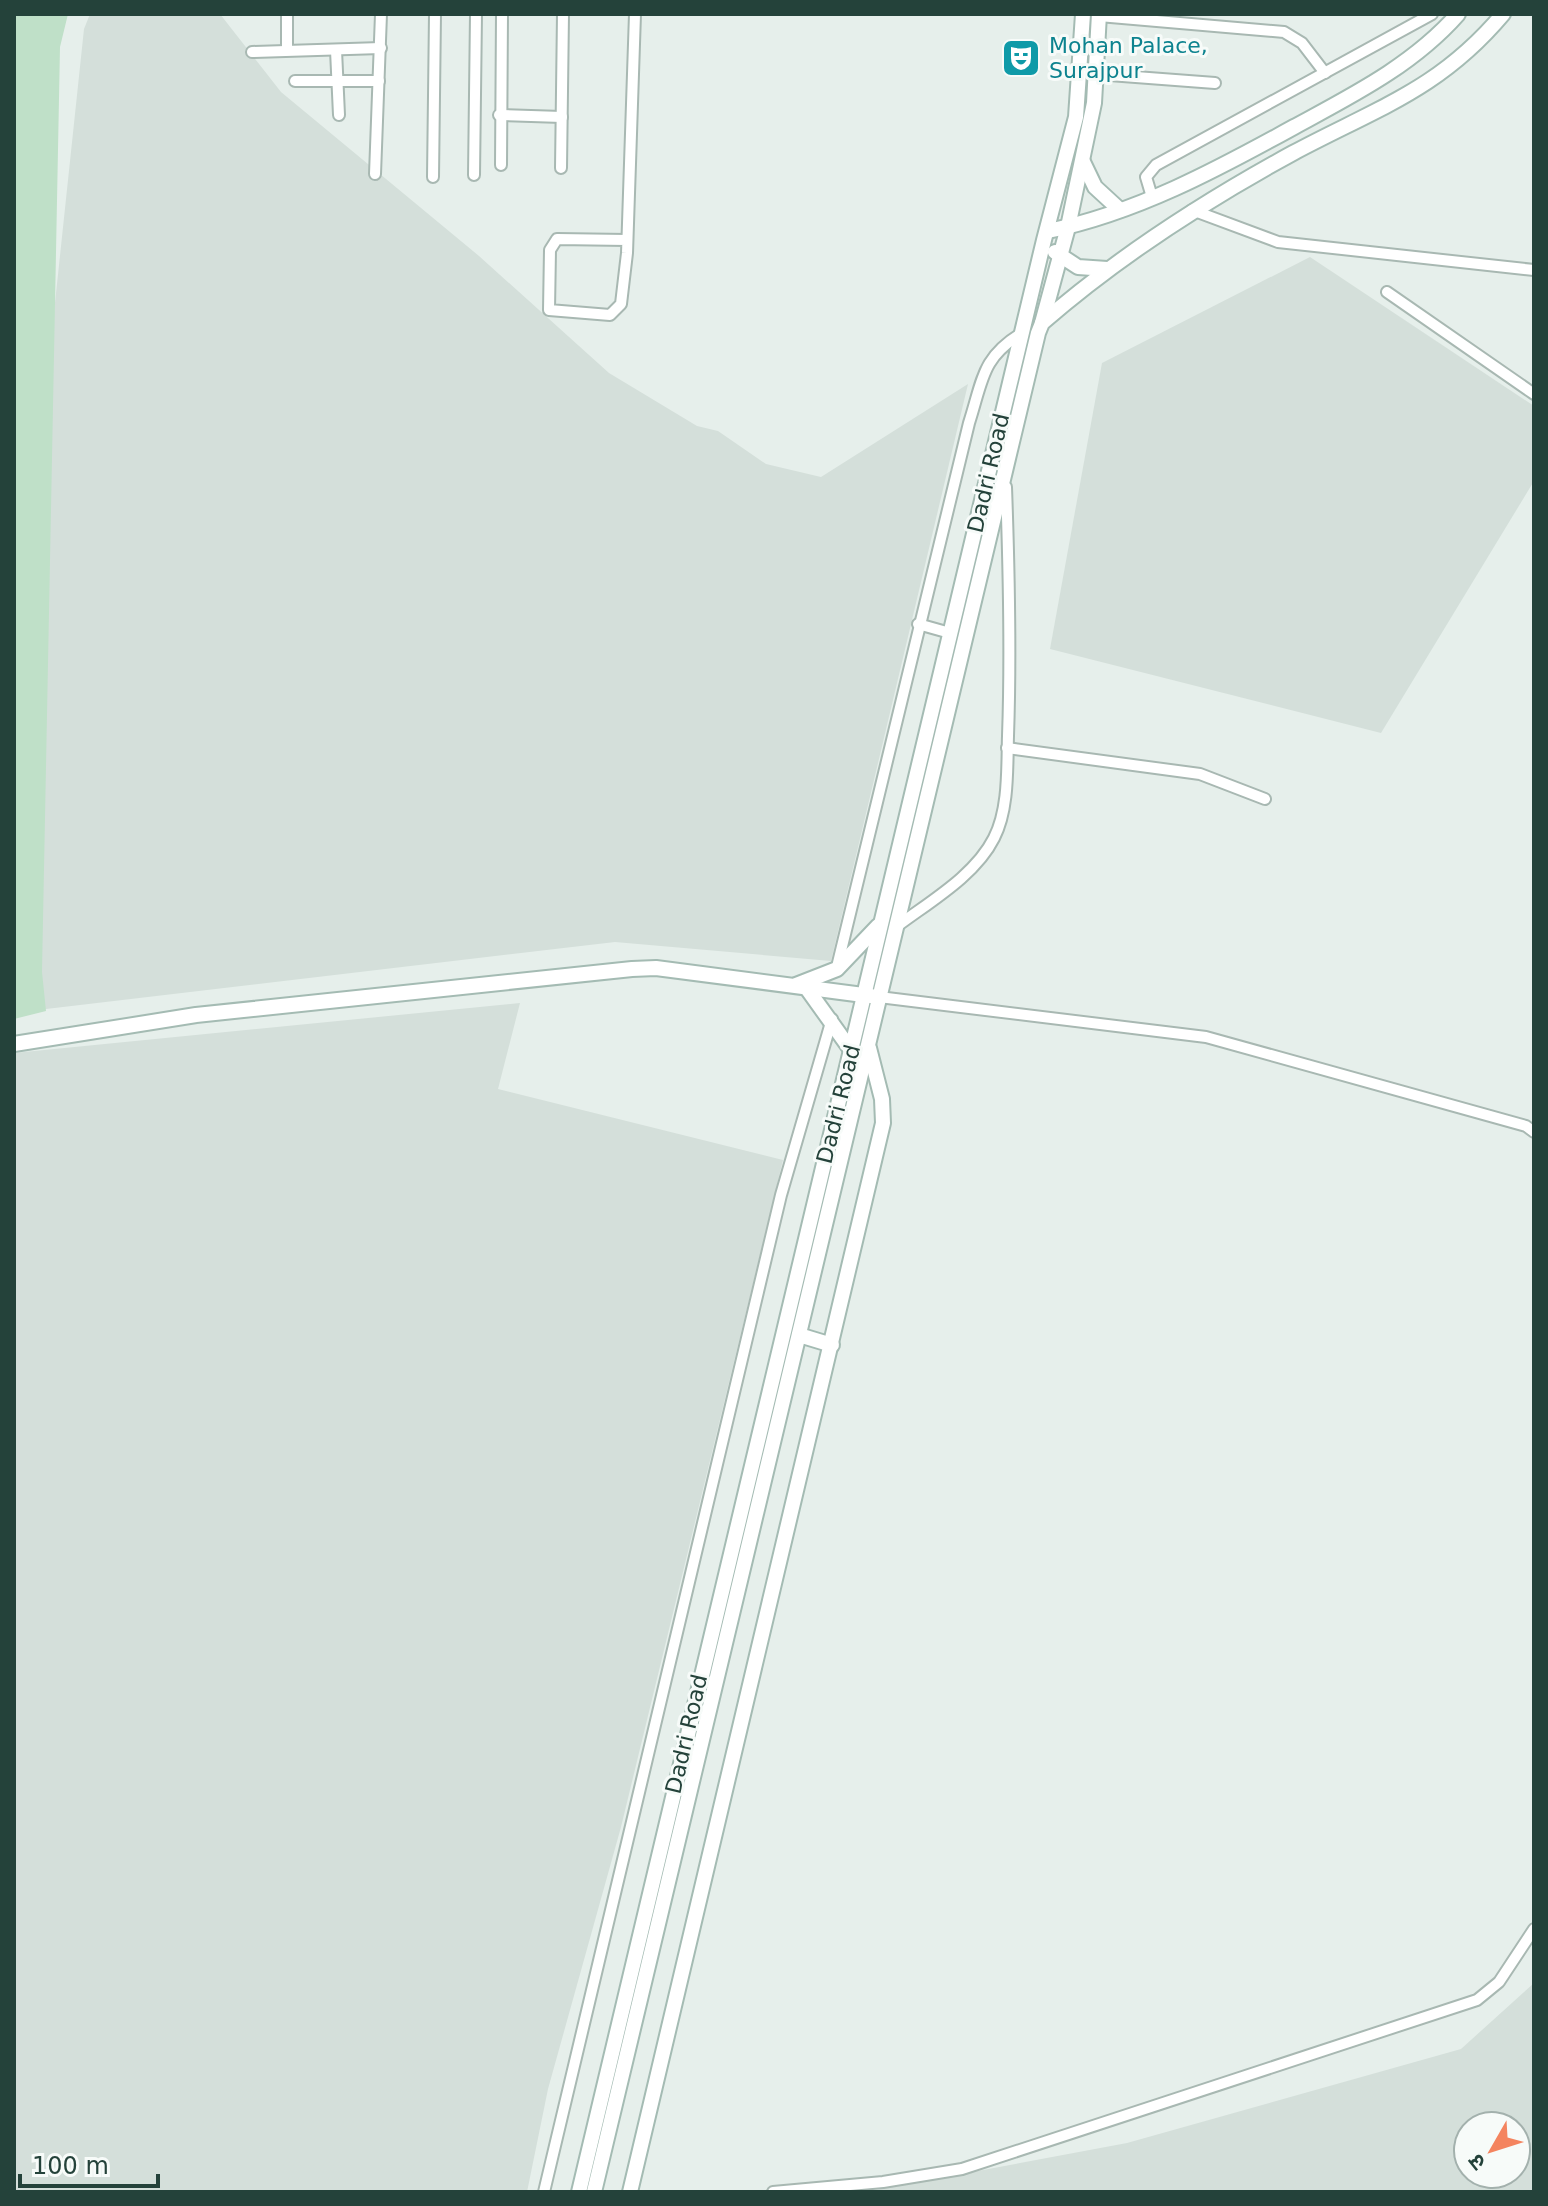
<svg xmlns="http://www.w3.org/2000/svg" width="1548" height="2206" viewBox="0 0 1548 2206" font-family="'DejaVu Sans','Noto Sans Devanagari',sans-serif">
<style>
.built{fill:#d4dfda;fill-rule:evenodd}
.green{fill:#bfe0c8}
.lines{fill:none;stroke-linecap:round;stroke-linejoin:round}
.street-casing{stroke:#a8b8b2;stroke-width:14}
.secondary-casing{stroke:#a4bbb3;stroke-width:18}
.street{stroke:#fff;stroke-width:10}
.secondary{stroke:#fff;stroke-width:14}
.labels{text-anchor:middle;stroke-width:6;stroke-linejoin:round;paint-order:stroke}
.culture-label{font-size:22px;fill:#0d838f;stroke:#f7fbf9;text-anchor:start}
.street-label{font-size:22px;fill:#24423a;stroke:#f7fbf9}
</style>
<rect width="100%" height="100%" fill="#e6efeb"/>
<g class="built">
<path d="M 90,14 L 220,14 L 281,92 L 479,256 L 609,373 L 697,426 L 718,431 L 766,464 L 821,477 L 968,384 L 831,961 L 615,942 L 29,1011 L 14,904 L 14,690 L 84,29 Z"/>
<path d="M 1310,257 L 1534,406 L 1534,481 L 1381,733 L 1050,649 L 1102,363 Z"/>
<path d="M 520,1003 L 498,1089 L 783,1160 L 621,1827 L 548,2089 L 527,2192 L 14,2192 L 14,1053 Z"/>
<path d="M 1534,1983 L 1534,2192 L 865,2192 L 1127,2143 L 1461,2049 ZM 1468,2126 L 1516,2126 L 1516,2174 L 1468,2174 Z"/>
</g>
<path class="green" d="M 14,14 L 68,14 L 60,47 L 42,972 L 46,1011 L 14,1019 Z"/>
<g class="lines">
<g class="street-casing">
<g id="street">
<path d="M 1099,16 L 1284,32 L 1302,43 L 1325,73"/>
<path d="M 287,50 L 287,14"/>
<path d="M 336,50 L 339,115"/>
<path d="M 252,52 L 381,48"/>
<path d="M 1096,74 L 1215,83"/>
<path d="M 295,81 L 379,81"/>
<path d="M 499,115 L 562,117"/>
<path d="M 501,165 L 502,14"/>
<path d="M 561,168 L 563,14"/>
<path d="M 375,174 L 381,14"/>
<path d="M 474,175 L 476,14"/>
<path d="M 433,177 L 435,14"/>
<path d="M 1152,197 L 1146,177 L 1156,165 L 1432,14"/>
<path d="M 1192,210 L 1278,242 L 1534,270"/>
<path d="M 627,240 L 557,239 L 550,250 L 549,310 L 610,315 L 621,304 L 627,253 L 635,14"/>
<path d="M 1387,292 L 1534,394"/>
<path d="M 918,624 L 950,633"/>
<path d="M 1007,748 L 1200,774 L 1265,799"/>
<path d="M 896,927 C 929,902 975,876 994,838 C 1009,809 1007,768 1008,736 C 1011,653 1009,570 1006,487"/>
<path d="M 837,967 L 969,423 C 983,380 981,358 1022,333"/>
<path d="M 879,997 L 1206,1037 L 1526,1126 L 1534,1132"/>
<path d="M 544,2192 L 781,1195 L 832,1019"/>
<path d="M 773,2192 L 883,2182 L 962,2169 L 1477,2000 L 1499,1982 L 1534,1929"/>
</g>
</g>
<g class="secondary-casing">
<g id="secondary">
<path d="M 1083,162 L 1095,187 L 1120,210"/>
<path d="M 1048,231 C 1136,213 1216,170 1294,127 C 1353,95 1413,65 1458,14"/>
<path d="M 1055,252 L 1078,267 L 1107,269"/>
<path d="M 1042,323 L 1068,227 L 1094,103 L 1099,14"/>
<path d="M 796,985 L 837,969 L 878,926"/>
<path d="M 808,990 L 851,1050"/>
<path d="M 14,1044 L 196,1015 L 632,969 L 656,968 L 871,996"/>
<path d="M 799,1335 L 832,1345"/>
<path d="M 579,2192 L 1044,240 L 1076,117 L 1083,14"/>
<path d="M 594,2192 L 1038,333 L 1042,323 C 1119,256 1203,202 1293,153 C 1377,108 1439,90 1503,14"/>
<path d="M 630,2192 L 883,1123 L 882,1099 L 869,1048"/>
</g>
</g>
<use href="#street" class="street"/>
<use href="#secondary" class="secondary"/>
</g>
<defs>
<g id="theatre-square" transform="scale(2)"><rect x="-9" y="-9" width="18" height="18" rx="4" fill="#0f9aa8" stroke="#f7fbf9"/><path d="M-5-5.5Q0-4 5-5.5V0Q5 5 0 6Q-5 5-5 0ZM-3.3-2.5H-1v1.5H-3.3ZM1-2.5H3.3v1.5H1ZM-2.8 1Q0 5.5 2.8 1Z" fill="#fff"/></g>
</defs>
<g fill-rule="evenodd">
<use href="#theatre-square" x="1021" y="58"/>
</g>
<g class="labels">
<g class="culture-label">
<text x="1049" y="53">Mohan Palace,<tspan x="1049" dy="25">Surajpur</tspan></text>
</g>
<g class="street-label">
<text transform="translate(988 473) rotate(-77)" y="8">Dadri Road</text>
<text transform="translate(838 1104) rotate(-76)" y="8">Dadri Road</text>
<text transform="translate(686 1734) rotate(-77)" y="8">Dadri Road</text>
</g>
</g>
<rect width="1548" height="2206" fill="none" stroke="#24423a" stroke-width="32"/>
<g transform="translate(1492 2150) rotate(231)"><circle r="38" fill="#f7fbf9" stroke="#a3b1ad" stroke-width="2"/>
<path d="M0-6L14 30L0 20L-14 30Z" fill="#f4845f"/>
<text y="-12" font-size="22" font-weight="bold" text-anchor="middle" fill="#24423a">उ</text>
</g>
<path d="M20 2174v12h138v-12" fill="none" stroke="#24423a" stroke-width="4"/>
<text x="32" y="2174" font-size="24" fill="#24423a" stroke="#f7fbf9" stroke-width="6" paint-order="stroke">100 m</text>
</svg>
